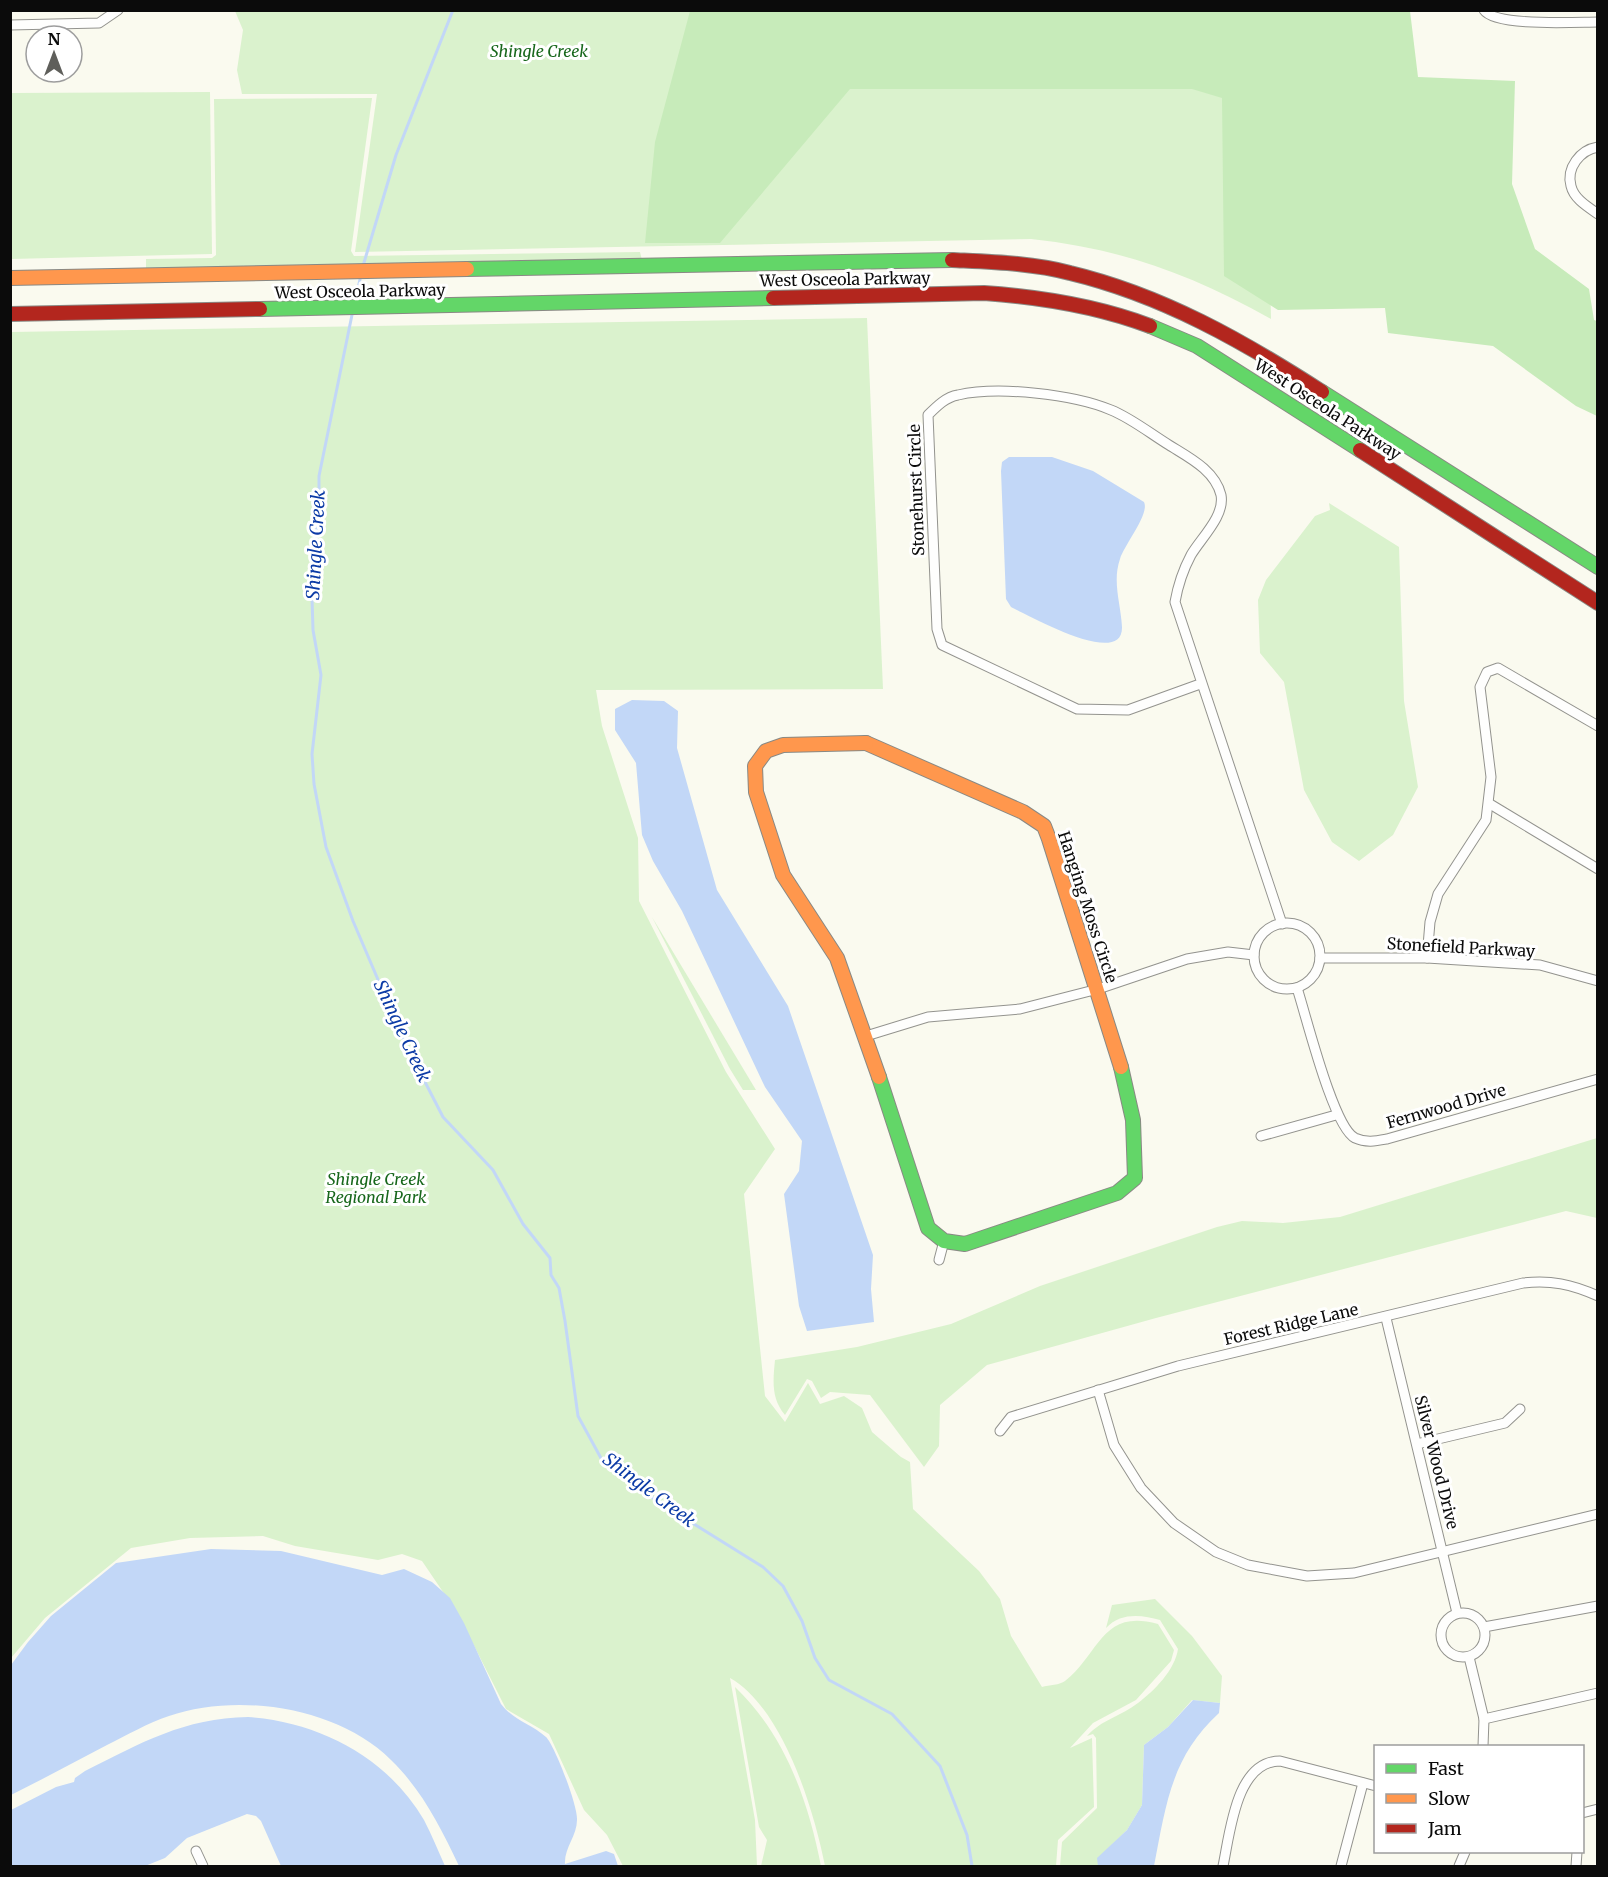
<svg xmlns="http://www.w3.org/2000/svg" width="1608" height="1877" viewBox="0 0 1608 1877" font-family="Merriweather,serif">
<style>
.green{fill:#daf2cd}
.forest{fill:#c7ebba}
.water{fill:#c2d7f7}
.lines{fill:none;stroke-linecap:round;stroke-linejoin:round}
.stream{stroke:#c2d7f7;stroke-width:3}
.street-casing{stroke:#93938e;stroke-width:11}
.fast-casing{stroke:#898984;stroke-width:16}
.slow-casing{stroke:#898984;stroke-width:16}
.jam-casing{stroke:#898984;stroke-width:16}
.street{stroke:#fefefd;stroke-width:9}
.fast{stroke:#63d668;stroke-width:14}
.slow{stroke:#ff974d;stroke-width:14}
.jam{stroke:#b3261e;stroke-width:14}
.labels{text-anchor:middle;stroke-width:6;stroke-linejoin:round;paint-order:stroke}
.park-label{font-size:16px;font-style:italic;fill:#17671b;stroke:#fff}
.street-label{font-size:16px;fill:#0b0b0b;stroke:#fff}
.water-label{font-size:18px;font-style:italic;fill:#0c3ba6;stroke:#fff}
</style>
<rect width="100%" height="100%" fill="#fafaef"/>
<g class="green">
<path d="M 235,11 L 712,11 L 676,90 L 1266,86 L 1271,319 C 1190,274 1123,249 1031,239 L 355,252 L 377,94 L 242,94 L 237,70 L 243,30 Z"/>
<path d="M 210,92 L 212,254 L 11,259 L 11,93 Z"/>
<path d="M 372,98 L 351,251 L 354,256 L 640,252 L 642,260 L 146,270 L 146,259 L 212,258 L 216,255 L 214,99 Z"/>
<path d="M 867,318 L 883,689 L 596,690 L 602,726 L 638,838 L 639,901 L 726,1072 L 775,1149 L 744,1194 L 765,1396 L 785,1422 L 808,1383 L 820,1404 L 844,1396 L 862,1408 L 872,1432 L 901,1457 L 910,1462 L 913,1509 L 979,1571 L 1000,1599 L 1011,1636 L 1042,1687 C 1049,1685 1060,1685 1065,1681 C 1100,1653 1102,1608 1158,1624 L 1174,1650 L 1171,1661 L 1136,1700 L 1093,1723 L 1070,1748 L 1092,1738 L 1094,1807 L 1058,1840 L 1056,1866 L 825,1866 C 814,1810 783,1708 730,1678 L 755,1820 L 757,1866 L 623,1866 L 607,1835 L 584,1810 L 549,1734 L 506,1709 L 458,1614 L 422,1561 L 402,1554 L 378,1560 L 295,1546 L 263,1536 L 190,1538 L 131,1548 L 45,1618 L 11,1658 L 11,332 Z"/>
<path d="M 1329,503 L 1399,547 L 1404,701 L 1418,787 L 1393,835 L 1359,861 L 1332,842 L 1304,790 L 1284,682 L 1260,653 L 1258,600 L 1266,580 L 1315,516 L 1330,510 Z"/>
<path d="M 652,917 L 756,1090 L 743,1090 L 730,1069 Z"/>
<path d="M 1597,1138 L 1597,1218 L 1566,1211 L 1156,1318 L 987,1365 L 940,1405 L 939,1446 L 924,1467 L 870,1395 L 830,1392 L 821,1398 L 812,1381 L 807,1379 L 785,1415 C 771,1398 773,1381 775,1360 L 857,1347 L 951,1324 L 1040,1286 L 1217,1227 L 1242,1221 L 1283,1223 L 1340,1217 Z"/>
<path d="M 1155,1599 L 1192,1636 L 1222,1676 L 1220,1703 L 1192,1700 L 1168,1727 L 1144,1745 L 1142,1805 L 1127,1830 L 1098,1858 L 1098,1866 L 1060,1866 L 1062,1842 L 1097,1808 L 1096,1738 L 1093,1734 L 1087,1736 C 1101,1720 1121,1716 1138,1703 C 1154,1691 1175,1670 1178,1649 L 1160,1620 C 1142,1615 1121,1612 1106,1628 L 1112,1605 Z"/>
<path d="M 735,1687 C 785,1735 808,1800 821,1866 L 761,1866 L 767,1840 L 759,1827 Z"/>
</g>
<path class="forest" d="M 690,11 L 1410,11 L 1418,77 L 1515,81 L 1512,184 L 1535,249 L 1589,289 L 1594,320 L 1597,321 L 1597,416 L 1576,406 L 1493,346 L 1388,333 L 1385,308 L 1278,310 L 1224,276 L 1222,98 L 1192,89 L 850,89 L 720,243 L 645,243 L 655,142 Z"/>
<g class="water">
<path d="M 1009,457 L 1052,457 L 1093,471 L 1144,502 C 1150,514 1124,545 1120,559 C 1112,582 1121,604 1122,627 C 1123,669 1028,615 1011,607 L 1006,599 L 1001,471 L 1002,462 Z"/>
<path d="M 632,700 L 664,701 L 678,711 L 677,748 L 717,890 L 788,1006 L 873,1255 L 871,1289 L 874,1322 L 807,1331 L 799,1306 L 784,1194 L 799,1171 L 802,1141 L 765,1087 L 682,911 L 653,861 L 642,835 L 636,763 L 615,730 L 615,709 Z"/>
<path d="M 211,1549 L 281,1551 L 382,1575 L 404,1569 L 432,1582 L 450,1598 L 464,1623 L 501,1704 C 513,1720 531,1724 546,1737 C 555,1746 578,1806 577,1820 C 577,1836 564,1848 565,1864 L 606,1851 L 614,1854 L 618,1866 L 459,1866 C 441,1828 422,1790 391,1760 C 338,1707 238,1692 169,1716 C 148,1723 127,1735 107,1745 C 75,1762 43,1779 11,1795 L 11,1665 L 28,1642 L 51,1616 L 116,1563 Z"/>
<path d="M 1193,1700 L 1220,1703 L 1219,1713 C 1171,1757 1166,1805 1154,1866 L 1098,1866 L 1097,1858 L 1127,1830 L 1142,1805 L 1144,1745 L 1168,1727 Z"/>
<path d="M 248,1717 C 319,1722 387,1757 424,1820 C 432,1835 438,1851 445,1866 L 281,1866 L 261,1821 L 256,1816 L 247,1814 L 187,1838 L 165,1858 L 145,1866 L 11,1866 L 11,1810 L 56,1787 L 74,1782 L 75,1778 L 85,1771 C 141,1743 184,1718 248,1717 Z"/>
</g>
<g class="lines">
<g class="stream">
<path d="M 363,266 L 396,155 L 453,10"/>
<path d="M 355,301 L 361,275"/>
<path d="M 353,310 L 319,476 L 319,511 L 311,566 L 313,630 L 321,675 L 312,754 L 314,784 L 326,847 L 353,921 L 405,1043 L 443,1117 L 493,1170 L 523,1224 L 550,1258 L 551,1275 L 559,1288 L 565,1321 L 578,1416 L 602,1460 L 657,1501 L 763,1567 L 783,1586 L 802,1621 L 815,1658 L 829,1680 L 892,1714 L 940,1766 L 967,1835 L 972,1866"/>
</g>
<g class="street-casing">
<g id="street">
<path d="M 1484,10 C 1495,27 1576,22 1598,22"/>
<path d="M 10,25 L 99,23 L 118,10"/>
<path d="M 1598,147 C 1580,150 1566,168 1571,186 C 1574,199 1588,207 1598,214"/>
<path d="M 1200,684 L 1128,710 L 1077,709 L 942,645 L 937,629 L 928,415 C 937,406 946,397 958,395 C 998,386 1073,394 1111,410 C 1131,418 1151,434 1169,445 C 1188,457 1215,470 1221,495 C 1225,516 1201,538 1191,555 C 1183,570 1178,585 1175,602 L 1282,924"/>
<path d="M 1490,804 L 1598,869"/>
<circle cx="1287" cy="956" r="33"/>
<path d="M 1320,958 L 1427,958 L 1540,965 L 1598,981"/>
<path d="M 1427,958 L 1430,922 L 1438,894 L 1486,820 L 1491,777 L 1480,687 L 1487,672 L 1498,668 L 1598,726"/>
<path d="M 1297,988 C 1306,1015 1333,1127 1355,1138 C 1366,1143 1376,1141 1387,1139 L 1598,1079"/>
<path d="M 866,1036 L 928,1017 L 1020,1009 L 1098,989 L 1187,959 L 1228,952 L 1254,955"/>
<path d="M 1261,1136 L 1336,1115"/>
<path d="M 939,1260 L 944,1241"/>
<path d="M 1386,1318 L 1457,1613"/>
<path d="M 1098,1390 L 1114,1445 L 1141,1488 L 1174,1523 L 1216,1552 L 1248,1565 L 1307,1576 L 1354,1573 L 1598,1514"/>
<path d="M 1000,1431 L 1011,1417 L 1178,1366 L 1523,1283 C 1551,1280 1571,1284 1598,1296"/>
<path d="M 1417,1444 L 1505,1423 L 1520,1409"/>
<circle cx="1463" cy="1635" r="22"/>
<path d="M 1484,1627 L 1598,1606"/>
<path d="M 1469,1657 L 1484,1719 L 1483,1746"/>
<path d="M 1484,1719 L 1598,1693"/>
<path d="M 1582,1813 L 1598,1809"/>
<path d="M 196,1851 L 203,1866"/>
<path d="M 1223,1866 C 1230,1833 1236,1761 1280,1761 L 1376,1786"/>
<path d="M 1341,1866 L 1363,1783"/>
<path d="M 1459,1866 L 1465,1852"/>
<path d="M 1576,1866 L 1577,1852"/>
</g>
</g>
<g class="fast-casing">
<g id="fast">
<path d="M 467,269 L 952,260"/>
<path d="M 260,309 L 773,298"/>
<path d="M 1150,326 L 1197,346 L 1360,450"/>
<path d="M 1322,392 L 1598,567"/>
<path d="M 879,1077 L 928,1228 L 944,1241 L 965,1244 L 1117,1193 L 1135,1178 L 1133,1120 L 1121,1067"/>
</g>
</g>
<g class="slow-casing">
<g id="slow">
<path d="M 10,278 L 467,269"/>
<path d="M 866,743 L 1023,812 L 1044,826 L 1049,839 L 1121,1067"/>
<path d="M 866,743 L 783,745 L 766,751 L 755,766 L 756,792 L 783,875 L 837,958 L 879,1077"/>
</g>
</g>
<g class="jam-casing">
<g id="jam">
<path d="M 952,260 C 992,262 1032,263 1070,273 C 1162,295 1243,341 1322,392"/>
<path d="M 773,298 L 984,293 C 1041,297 1097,306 1150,326"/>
<path d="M 10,314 L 260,309"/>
<path d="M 1360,450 L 1598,603"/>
</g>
</g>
<use href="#street" class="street"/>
<use href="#fast" class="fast"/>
<use href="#slow" class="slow"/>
<use href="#jam" class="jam"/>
</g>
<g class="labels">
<g class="park-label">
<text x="539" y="57">Shingle Creek</text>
<text x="376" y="1185">Shingle Creek<tspan x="376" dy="18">Regional Park</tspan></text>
</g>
<g class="street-label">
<text transform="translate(845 279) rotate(-1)" y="6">West Osceola Parkway</text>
<text transform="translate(360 291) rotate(-1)" y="6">West Osceola Parkway</text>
<text transform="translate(1328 409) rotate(33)" y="6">West Osceola Parkway</text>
<text transform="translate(916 490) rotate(-92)" y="6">Stonehurst Circle</text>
<text transform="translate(1088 907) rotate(72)" y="6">Hanging Moss Circle</text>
<text transform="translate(1461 947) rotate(3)" y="6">Stonefield Parkway</text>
<text transform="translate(1446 1106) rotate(-16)" y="6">Fernwood Drive</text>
<text transform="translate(1291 1324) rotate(-13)" y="6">Forest Ridge Lane</text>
<text transform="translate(1437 1462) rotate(76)" y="6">Silver Wood Drive</text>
</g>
<g class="water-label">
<text transform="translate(316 545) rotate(-87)" y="6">Shingle Creek</text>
<text transform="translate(402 1031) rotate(65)" y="6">Shingle Creek</text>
<text transform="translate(649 1490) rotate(37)" y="6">Shingle Creek</text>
</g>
</g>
<rect width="1608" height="1877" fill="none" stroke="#0b0b0b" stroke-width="24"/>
<rect x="1374" y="1745" width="210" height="108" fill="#ffffff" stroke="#9d9d9d" stroke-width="1.5"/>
<rect x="1386" y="1764" width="30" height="9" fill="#63d668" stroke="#9d9d9d" stroke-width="1.5"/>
<text x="1428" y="1775" font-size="18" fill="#0b0b0b">Fast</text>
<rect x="1386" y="1794" width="30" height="9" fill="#ff974d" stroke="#9d9d9d" stroke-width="1.5"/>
<text x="1428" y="1805" font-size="18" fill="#0b0b0b">Slow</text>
<rect x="1386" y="1824" width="30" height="9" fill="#b3261e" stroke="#9d9d9d" stroke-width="1.5"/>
<text x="1428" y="1835" font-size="18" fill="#0b0b0b">Jam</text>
<g transform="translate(54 54)"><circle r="28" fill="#ffffff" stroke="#9d9d9d" stroke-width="1.5"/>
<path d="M0-4.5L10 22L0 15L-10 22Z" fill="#5f5f5b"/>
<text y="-9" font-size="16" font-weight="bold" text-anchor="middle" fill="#0b0b0b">N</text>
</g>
</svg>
